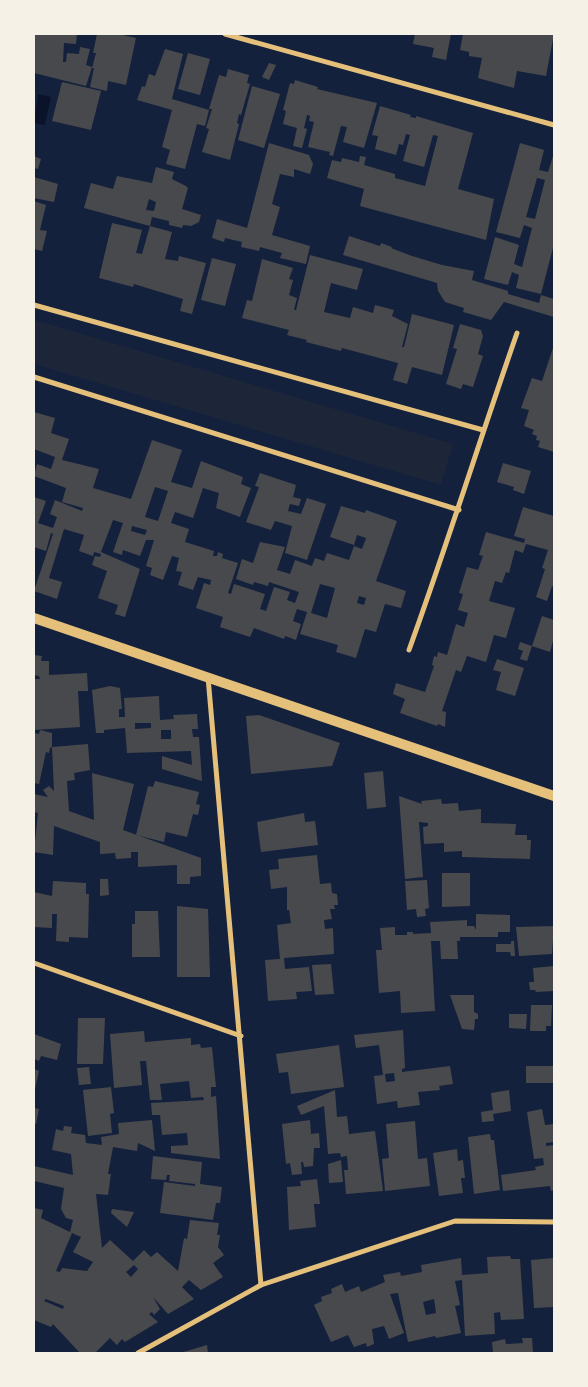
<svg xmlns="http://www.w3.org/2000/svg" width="588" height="1387" viewBox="0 0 588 1387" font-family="Overpass,sans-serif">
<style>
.green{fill:#1d2539}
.water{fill:#0b132b}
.building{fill:#48494c;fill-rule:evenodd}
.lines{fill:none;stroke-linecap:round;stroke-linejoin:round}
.minor{stroke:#e5c07b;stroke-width:5}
.secondary{stroke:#e5c07b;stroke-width:10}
</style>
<rect width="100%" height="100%" fill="#14213d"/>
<path class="green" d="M 35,320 L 453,444 L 441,485 L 34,364 Z"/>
<path class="water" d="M 38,94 L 51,97 L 45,125 L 34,123 Z"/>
<g class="building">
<path d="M 34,34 L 77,34 L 76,44 L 64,43 L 63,62 L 66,62 L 67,53 L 79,54 L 80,47 L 90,49 L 86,65 L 92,67 L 86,86 L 34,73 Z"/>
<path d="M 97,34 L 118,34 L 136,38 L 126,85 L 108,81 L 107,91 L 90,87 L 94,68 L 92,68 L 96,53 L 93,53 Z"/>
<path d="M 415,34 L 451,34 L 446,60 L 432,57 L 434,48 L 413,44 Z"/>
<path d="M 463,34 L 554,34 L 546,76 L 517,71 L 514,88 L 478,78 L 482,58 L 469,56 L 469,52 L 460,50 Z"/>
<path d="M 165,49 L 183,54 L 172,99 L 209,110 L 205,126 L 197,124 L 185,169 L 166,164 L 170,150 L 162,147 L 172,110 L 137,100 L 142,86 L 145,87 L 149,74 L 155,76 Z"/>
<path d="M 188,53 L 210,59 L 200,95 L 178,89 Z"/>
<path d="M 269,63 L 276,65 L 269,80 L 262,77 Z"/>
<path d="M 228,69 L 249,75 L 247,83 L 250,84 L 241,115 L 239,114 L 237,123 L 239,124 L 230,160 L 202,152 L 209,129 L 206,128 L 212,109 L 209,109 L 219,75 L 226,77 Z"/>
<path d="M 295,80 L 318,87 L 317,89 L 377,103 L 364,148 L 343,142 L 347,127 L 341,126 L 333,156 L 329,155 L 330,152 L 308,147 L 314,122 L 309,121 L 310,116 L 307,115 L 304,128 L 307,129 L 302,148 L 293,146 L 297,128 L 283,124 L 286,111 L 283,110 L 290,83 L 294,84 Z"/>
<path d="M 62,82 L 101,91 L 91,130 L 52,121 Z"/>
<path d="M 252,86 L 280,94 L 264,148 L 238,140 Z"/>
<path d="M 380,106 L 411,115 L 410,117 L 416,118 L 416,116 L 473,133 L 458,189 L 494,199 L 486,240 L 360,206 L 364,189 L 327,178 L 332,160 L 341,162 L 342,158 L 359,162 L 360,156 L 366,157 L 364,165 L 395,174 L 395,178 L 425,186 L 438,136 L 433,135 L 424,167 L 403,161 L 410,135 L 406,134 L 403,145 L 399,144 L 396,155 L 375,149 L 378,136 L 372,135 Z"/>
<path d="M 269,143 L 309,155 L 313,164 L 310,174 L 294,169 L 294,177 L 280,174 L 272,204 L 280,207 L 272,235 L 310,246 L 306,264 L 280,258 L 282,253 L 260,247 L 259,251 L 241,247 L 242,242 L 225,238 L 224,242 L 212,238 L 217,219 L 247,228 Z"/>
<path d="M 520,143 L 544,150 L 539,170 L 548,172 L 554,153 L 554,244 L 541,294 L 516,288 L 519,275 L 512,272 L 508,285 L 484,279 L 495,237 L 519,245 L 514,264 L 522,267 L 532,228 L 524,225 L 520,238 L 496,232 ZM 537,178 L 545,180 L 535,219 L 526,217 Z"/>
<path d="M 34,156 L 41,159 L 38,169 L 34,168 Z"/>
<path d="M 156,167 L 174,172 L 172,179 L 186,186 L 188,188 L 182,209 L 201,215 L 199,222 L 191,226 L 183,225 L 182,228 L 169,225 L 169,221 L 152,217 L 150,226 L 84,208 L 91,183 L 113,189 L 117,176 L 152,183 ZM 149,199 L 156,202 L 154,211 L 146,210 Z"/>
<path d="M 34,177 L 58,184 L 54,202 L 34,198 Z"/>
<path d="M 34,201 L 46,205 L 40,230 L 47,231 L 42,251 L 34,249 Z"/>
<path d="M 112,223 L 142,230 L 136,253 L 142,254 L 150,226 L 172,232 L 165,259 L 178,261 L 179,256 L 206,263 L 192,314 L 180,311 L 183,299 L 134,284 L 133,287 L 99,278 Z"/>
<path d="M 349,236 L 380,246 L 381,243 L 392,247 L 391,248 L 412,256 L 442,265 L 474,271 L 472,280 L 508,291 L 508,294 L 539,303 L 541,295 L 554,299 L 554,317 L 504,302 L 491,320 L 463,312 L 464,308 L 445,302 L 438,291 L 437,283 L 343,255 Z"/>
<path d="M 310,255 L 363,269 L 357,290 L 331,283 L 324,312 L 350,318 L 353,307 L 373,313 L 375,305 L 394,310 L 392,316 L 408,324 L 402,347 L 404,347 L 412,314 L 454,325 L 442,375 L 412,367 L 407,384 L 393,380 L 398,363 L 342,348 L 341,351 L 306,342 L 307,340 L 287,335 L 289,330 L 242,318 L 247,300 L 252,301 L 262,259 L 293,268 L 289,279 L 293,280 L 289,295 L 297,298 L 294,310 L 296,310 Z"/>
<path d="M 212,258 L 236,264 L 225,306 L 201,300 Z"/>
<path d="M 460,324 L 481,330 L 483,336 L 478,354 L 483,356 L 473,387 L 463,384 L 461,389 L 446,384 L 457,349 L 453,348 Z"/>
<path d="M 554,345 L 554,452 L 538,447 L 540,441 L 536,440 L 537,436 L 532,434 L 534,430 L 524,426 L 529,410 L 521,408 L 532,378 L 542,381 Z"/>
<path d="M 34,412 L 55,418 L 51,433 L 69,439 L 62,460 L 99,469 L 93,488 L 131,499 L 152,440 L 182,450 L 171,482 L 192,488 L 201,461 L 243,477 L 241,484 L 251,488 L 240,517 L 216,508 L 219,493 L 203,488 L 193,518 L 175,512 L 171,523 L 189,529 L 185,542 L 214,551 L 213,556 L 217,556 L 218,552 L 223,554 L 222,558 L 238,563 L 228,593 L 231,594 L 234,584 L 265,594 L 260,609 L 266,611 L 274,587 L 290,592 L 287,600 L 295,603 L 299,592 L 269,582 L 268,586 L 254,582 L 253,585 L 236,579 L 242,559 L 253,563 L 260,542 L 285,547 L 277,570 L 290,574 L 295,560 L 312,566 L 315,558 L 324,561 L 327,553 L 349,560 L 354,546 L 362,549 L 366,538 L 357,535 L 354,545 L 330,537 L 341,506 L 365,513 L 366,510 L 397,521 L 376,581 L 406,591 L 401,608 L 385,604 L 376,632 L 365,629 L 356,658 L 336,652 L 338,645 L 300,634 L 307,612 L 297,609 L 293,621 L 301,624 L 296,640 L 285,636 L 284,639 L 254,628 L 250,637 L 220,627 L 223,617 L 196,608 L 204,583 L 210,585 L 211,580 L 198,577 L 193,590 L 178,585 L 182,572 L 176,571 L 179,558 L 172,556 L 163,580 L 150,575 L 152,568 L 146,566 L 154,540 L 146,540 L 140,556 L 123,550 L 122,555 L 113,552 L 123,523 L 113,520 L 101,552 L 140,569 L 125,617 L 115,614 L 118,605 L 98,598 L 107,571 L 92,565 L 95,556 L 100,557 L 101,554 L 94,552 L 93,556 L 79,551 L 84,535 L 64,529 L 49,578 L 62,582 L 57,599 L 34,591 L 53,534 L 51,533 L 46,551 L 34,547 L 34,497 L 46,501 L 38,523 L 53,528 L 57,517 L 50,514 L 55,500 L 82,511 L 83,508 L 62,502 L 66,488 L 34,476 L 37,464 L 51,469 L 55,457 L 34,449 ZM 155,487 L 168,491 L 158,521 L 145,517 ZM 132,526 L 147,530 L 145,535 L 131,531 ZM 320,584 L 335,588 L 327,618 L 311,613 ZM 359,596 L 366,598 L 364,605 L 357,603 Z"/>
<path d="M 503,463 L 531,471 L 524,494 L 513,490 L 514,487 L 497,482 Z"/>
<path d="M 260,473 L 296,485 L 293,497 L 301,499 L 299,506 L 290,504 L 288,511 L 301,514 L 307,498 L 326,504 L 307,560 L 285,553 L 292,526 L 275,521 L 271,530 L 246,522 L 259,487 L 255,486 Z"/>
<path d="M 523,507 L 554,516 L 554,587 L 552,586 L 547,601 L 536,597 L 545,569 L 542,568 L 548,550 L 526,544 L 523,553 L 515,550 L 509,573 L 506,572 L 502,583 L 495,581 L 489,601 L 515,608 L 506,638 L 494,635 L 486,662 L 467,656 L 461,672 L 456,670 L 442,711 L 446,712 L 445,727 L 438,724 L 437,726 L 400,713 L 405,699 L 393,694 L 396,683 L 425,692 L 434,666 L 432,665 L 434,656 L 437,657 L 438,652 L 447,655 L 456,624 L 464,627 L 468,613 L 458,610 L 463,594 L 459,593 L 467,567 L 478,570 L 483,556 L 479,555 L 486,532 L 524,543 L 525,539 L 514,536 Z"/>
<path d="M 542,616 L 554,620 L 554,637 L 550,652 L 532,646 Z"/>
<path d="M 520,642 L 532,646 L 527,661 L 520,659 L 523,651 L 518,649 Z"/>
<path d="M 34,655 L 42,656 L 41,661 L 49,661 L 49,675 L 87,673 L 88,691 L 78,691 L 80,727 L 34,730 L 34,679 L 40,679 L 39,676 L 34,675 Z"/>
<path d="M 497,659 L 524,668 L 515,696 L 496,690 L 501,672 L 493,670 Z"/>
<path d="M 110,686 L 120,688 L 122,709 L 119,709 L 119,717 L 125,717 L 124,698 L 159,696 L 160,720 L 174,719 L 173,715 L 197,714 L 198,729 L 192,729 L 193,737 L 199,737 L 202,781 L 162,769 L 162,756 L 192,765 L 191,751 L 127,753 L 125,728 L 104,730 L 104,733 L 96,733 L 92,690 ZM 135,723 L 151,723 L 151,728 L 135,729 ZM 161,730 L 171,730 L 171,739 L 161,739 Z"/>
<path d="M 259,715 L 340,743 L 332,766 L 251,774 L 246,716 Z"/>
<path d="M 40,730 L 52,733 L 52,747 L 50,748 L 49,753 L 46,752 L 39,784 L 34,783 L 34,733 L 39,734 Z"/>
<path d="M 88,744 L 90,770 L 74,773 L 75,780 L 67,781 L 69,811 L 94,820 L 92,773 L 134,784 L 123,830 L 201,858 L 201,876 L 190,877 L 190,884 L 177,884 L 177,865 L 138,867 L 138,852 L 131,852 L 131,858 L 116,859 L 115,853 L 100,854 L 100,842 L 54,826 L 53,855 L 34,852 L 38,813 L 34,812 L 34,794 L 48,797 L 43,790 L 49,786 L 54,791 L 52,747 Z"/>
<path d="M 383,771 L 386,807 L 367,809 L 364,773 Z"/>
<path d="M 155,781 L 199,792 L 196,804 L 200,805 L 198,815 L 193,814 L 187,837 L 166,832 L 164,842 L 136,835 L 148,786 L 153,787 Z"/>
<path d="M 399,796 L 422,804 L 421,801 L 441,799 L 442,804 L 458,803 L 459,811 L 481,809 L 481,823 L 516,824 L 515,835 L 527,835 L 527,840 L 531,840 L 530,859 L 462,857 L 462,851 L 444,852 L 444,843 L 424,844 L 423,827 L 428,826 L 428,823 L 419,822 L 423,877 L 405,879 Z"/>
<path d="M 304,813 L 305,822 L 315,821 L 318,845 L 261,852 L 257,822 Z"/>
<path d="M 317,855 L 320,884 L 331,883 L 332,893 L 337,894 L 338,905 L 334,905 L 335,909 L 330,909 L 332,919 L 324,920 L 325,929 L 333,928 L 334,954 L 284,958 L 285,969 L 309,967 L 312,991 L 296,992 L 297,999 L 268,1001 L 265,960 L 280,959 L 277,925 L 291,923 L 289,910 L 287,910 L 287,887 L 271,889 L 269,870 L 279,869 L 278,859 Z"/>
<path d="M 442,873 L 470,873 L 470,906 L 442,907 Z"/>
<path d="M 100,879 L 108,879 L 109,895 L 100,896 Z"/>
<path d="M 427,880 L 429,908 L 425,909 L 426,916 L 417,917 L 416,909 L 407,910 L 405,881 Z"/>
<path d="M 53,881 L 86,883 L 86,894 L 89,894 L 88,938 L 69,937 L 69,942 L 56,941 L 57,914 L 52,914 L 52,928 L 34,927 L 34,892 L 52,896 Z"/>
<path d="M 177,906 L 208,909 L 210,977 L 177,977 Z"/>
<path d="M 135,911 L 158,911 L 160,957 L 132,957 L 132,924 L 135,924 Z"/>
<path d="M 476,914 L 510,915 L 510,932 L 498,932 L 498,937 L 460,937 L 460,941 L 457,941 L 458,959 L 441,959 L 440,941 L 431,941 L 435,1011 L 401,1013 L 400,991 L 379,993 L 376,950 L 382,950 L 380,928 L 395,927 L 395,935 L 407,935 L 407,932 L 413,932 L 413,934 L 431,933 L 430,922 L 467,920 L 467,926 L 474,926 L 476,930 Z"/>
<path d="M 554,926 L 552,954 L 519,956 L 516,927 Z"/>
<path d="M 511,941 L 514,941 L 515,956 L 511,956 L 510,952 L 496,952 L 496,944 L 511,944 Z"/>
<path d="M 331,964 L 334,994 L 315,995 L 312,965 Z"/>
<path d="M 554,966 L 554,991 L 536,992 L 535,990 L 530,990 L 529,982 L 534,982 L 533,968 Z"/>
<path d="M 450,995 L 474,995 L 474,1012 L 478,1014 L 478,1019 L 475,1019 L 474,1030 L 462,1029 Z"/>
<path d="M 531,1005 L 552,1005 L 551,1026 L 546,1026 L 546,1031 L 530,1031 Z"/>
<path d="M 509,1014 L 527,1014 L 526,1029 L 509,1028 Z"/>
<path d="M 78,1018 L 105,1018 L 103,1064 L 77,1064 Z"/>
<path d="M 403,1030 L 405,1068 L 402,1069 L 402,1072 L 450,1066 L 453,1084 L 439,1086 L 440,1090 L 418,1092 L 420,1105 L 398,1108 L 397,1101 L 377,1104 L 374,1076 L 383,1075 L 379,1045 L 356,1048 L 354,1035 ZM 394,1073 L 395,1081 L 386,1082 L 385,1074 Z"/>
<path d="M 144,1031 L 145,1042 L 191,1038 L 191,1045 L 200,1044 L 201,1048 L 212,1047 L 216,1087 L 211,1087 L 211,1097 L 216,1096 L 220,1159 L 171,1153 L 171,1146 L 188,1145 L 187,1133 L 162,1135 L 160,1115 L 152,1115 L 151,1103 L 204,1100 L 203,1097 L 191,1098 L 189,1081 L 160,1084 L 162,1100 L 150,1100 L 146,1061 L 140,1061 L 142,1085 L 114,1088 L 110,1034 Z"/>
<path d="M 34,1034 L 61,1044 L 57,1060 L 41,1056 L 39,1061 L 34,1059 Z"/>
<path d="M 339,1045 L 344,1087 L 291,1094 L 288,1072 L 279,1073 L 276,1054 Z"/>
<rect x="526" y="1066" width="28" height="17"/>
<path d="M 89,1067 L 91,1084 L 79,1085 L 77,1068 Z"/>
<path d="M 34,1069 L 39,1071 L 35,1089 L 34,1088 Z"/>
<path d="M 111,1087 L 114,1113 L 110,1114 L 112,1133 L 88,1136 L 83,1090 Z"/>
<path d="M 335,1090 L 337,1117 L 347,1116 L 349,1134 L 375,1131 L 383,1191 L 346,1194 L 344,1170 L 348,1170 L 347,1156 L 341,1157 L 340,1153 L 328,1154 L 324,1106 L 301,1115 L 297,1106 Z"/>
<path d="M 509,1090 L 511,1111 L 493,1114 L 494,1121 L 482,1122 L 481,1112 L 493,1110 L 491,1093 Z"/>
<path d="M 34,1108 L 39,1109 L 36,1124 L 34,1124 Z"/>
<path d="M 542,1109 L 545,1125 L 554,1124 L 554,1142 L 546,1143 L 546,1146 L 554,1145 L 554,1190 L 551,1191 L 550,1186 L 503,1191 L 501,1175 L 536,1170 L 535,1167 L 544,1165 L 543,1158 L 534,1159 L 527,1112 Z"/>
<path d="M 152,1120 L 155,1151 L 138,1143 L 137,1151 L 113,1147 L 108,1174 L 111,1174 L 108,1195 L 96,1194 L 102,1248 L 110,1240 L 133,1261 L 144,1250 L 151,1257 L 157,1252 L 178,1271 L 184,1238 L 187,1239 L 190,1220 L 219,1223 L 217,1235 L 220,1235 L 218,1247 L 224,1255 L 213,1263 L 223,1277 L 201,1290 L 189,1280 L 182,1287 L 194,1299 L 168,1314 L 153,1297 L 160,1309 L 154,1315 L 152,1312 L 149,1314 L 158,1322 L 125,1342 L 122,1339 L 117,1345 L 110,1338 L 95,1353 L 80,1353 L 53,1324 L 51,1327 L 34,1320 L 34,1208 L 43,1210 L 41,1218 L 70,1232 L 73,1220 L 66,1218 L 61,1209 L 64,1188 L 34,1181 L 34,1166 L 73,1175 L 71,1154 L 52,1150 L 56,1129 L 63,1131 L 64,1126 L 72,1127 L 71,1133 L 85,1135 L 86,1143 L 102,1145 L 101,1137 L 119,1134 L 118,1123 ZM 72,1233 L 81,1237 L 73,1252 L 93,1262 L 87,1271 L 62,1268 L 60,1272 L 56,1271 ZM 134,1265 L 138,1269 L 131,1277 L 126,1272 ZM 46,1299 L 64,1306 L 63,1309 L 44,1301 Z"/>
<path d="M 310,1120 L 311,1134 L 319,1133 L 320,1148 L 314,1148 L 313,1166 L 304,1167 L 303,1162 L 301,1162 L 302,1174 L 292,1175 L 290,1163 L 286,1164 L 282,1124 Z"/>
<path d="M 415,1121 L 418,1159 L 427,1158 L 430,1186 L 385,1191 L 382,1159 L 389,1158 L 386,1124 Z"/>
<path d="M 490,1134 L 491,1140 L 494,1140 L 500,1190 L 474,1194 L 468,1137 Z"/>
<path d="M 457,1149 L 458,1161 L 463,1160 L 465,1178 L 461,1178 L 463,1193 L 439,1196 L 433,1153 Z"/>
<path d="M 153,1156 L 202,1162 L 200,1184 L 222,1187 L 220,1203 L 216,1203 L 213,1220 L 160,1213 L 164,1182 L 195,1186 L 195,1184 L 169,1181 L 170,1175 L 167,1175 L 166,1180 L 151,1179 Z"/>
<path d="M 341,1160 L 343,1182 L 329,1183 L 328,1164 Z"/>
<path d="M 317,1179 L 320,1204 L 314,1204 L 316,1227 L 289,1230 L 287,1187 L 301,1186 L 300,1181 Z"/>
<path d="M 112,1209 L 134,1212 L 127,1227 L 111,1213 Z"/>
<path d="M 510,1256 L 511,1259 L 520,1259 L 524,1319 L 501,1320 L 500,1312 L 494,1313 L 495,1334 L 465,1336 L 462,1280 L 455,1281 L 460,1305 L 455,1306 L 461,1333 L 436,1338 L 435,1336 L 408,1342 L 398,1293 L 390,1294 L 404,1333 L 389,1339 L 384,1326 L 372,1329 L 374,1344 L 367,1347 L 366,1343 L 354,1347 L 348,1335 L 331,1342 L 314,1305 L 322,1301 L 321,1297 L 332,1293 L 331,1289 L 342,1284 L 345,1292 L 359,1286 L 361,1292 L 385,1282 L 383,1275 L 400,1272 L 401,1276 L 422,1272 L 421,1265 L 461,1258 L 462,1275 L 488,1273 L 487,1257 ZM 434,1299 L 436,1313 L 426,1315 L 423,1302 Z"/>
<path d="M 554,1258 L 554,1307 L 534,1308 L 531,1260 Z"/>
<path d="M 522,1338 L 532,1338 L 533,1353 L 493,1353 L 492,1342 L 505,1339 L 506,1344 L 523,1343 Z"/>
<path d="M 207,1345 L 208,1353 L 180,1353 Z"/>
</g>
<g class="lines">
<g class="minor">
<path d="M 225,34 L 554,125"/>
<path d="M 34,305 L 483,430"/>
<path d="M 34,377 L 459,510"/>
<path d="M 409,650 C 447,545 480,439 517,333"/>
<path d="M 208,677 L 261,1285"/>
<path d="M 34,963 L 241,1036"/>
<path d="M 138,1353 L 261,1285 L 455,1221 L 554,1222"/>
</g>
<path class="secondary" d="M 34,618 L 554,796"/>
</g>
<rect width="588" height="1387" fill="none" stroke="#f6f1e7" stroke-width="70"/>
</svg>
